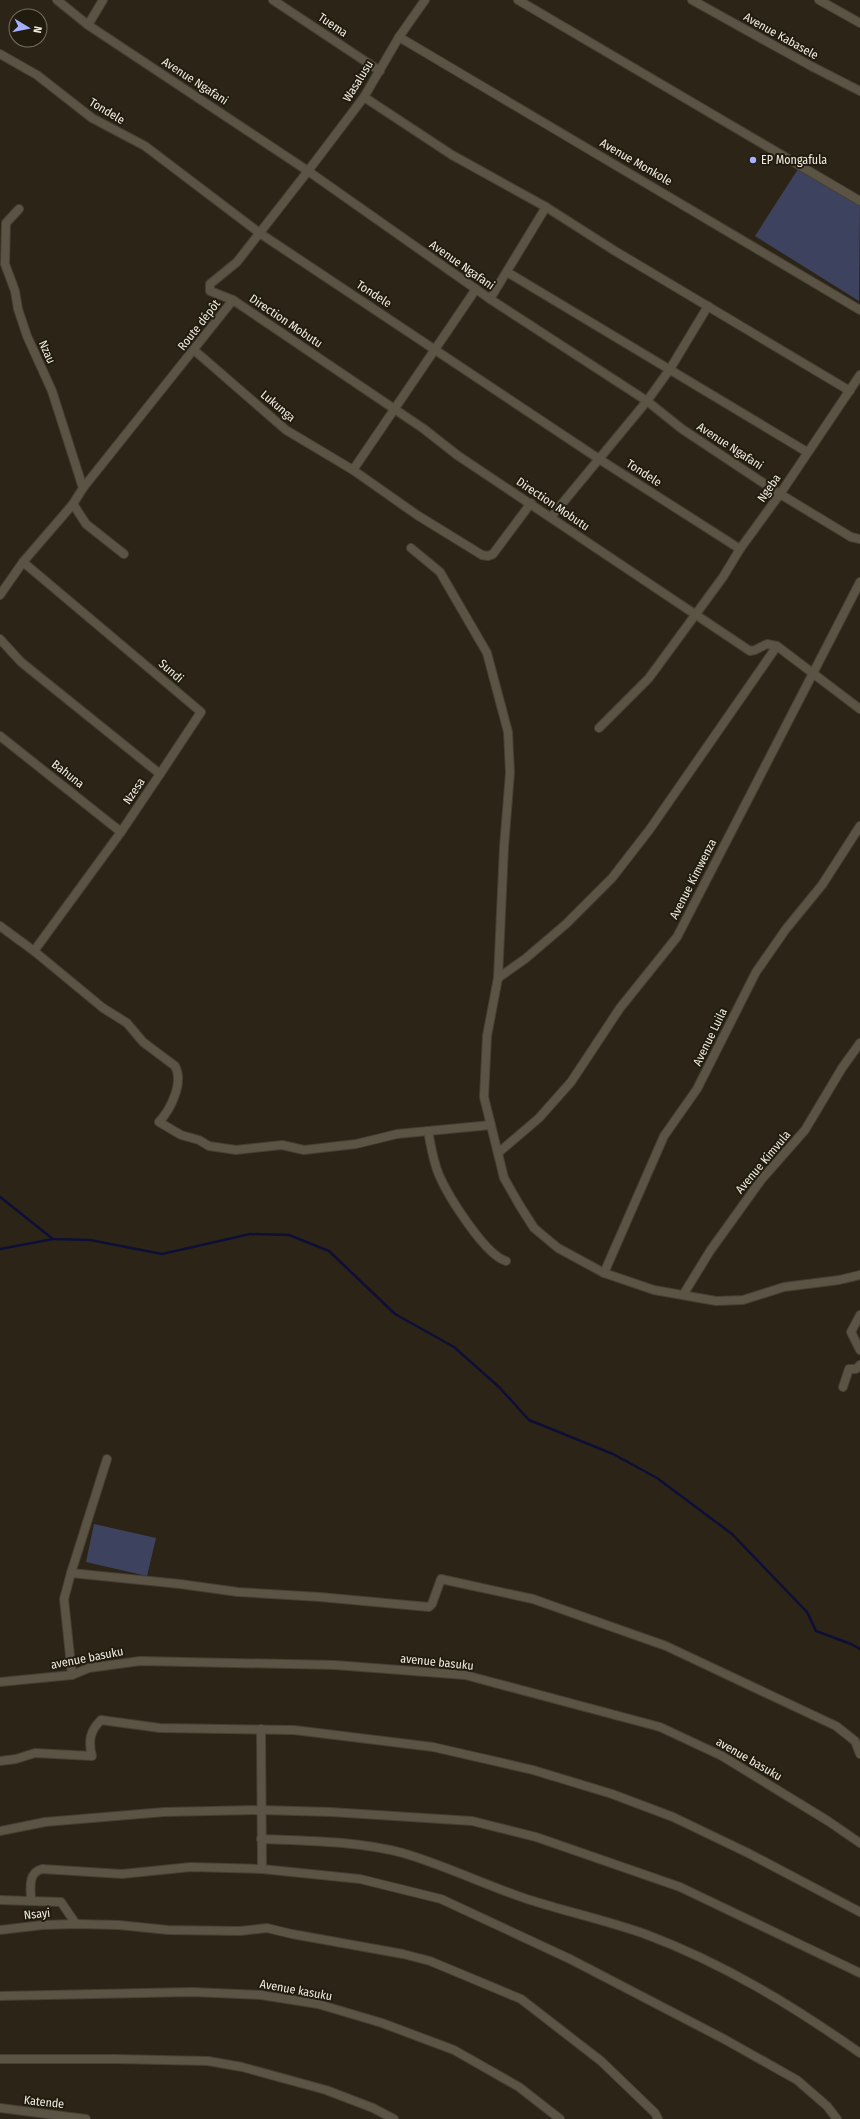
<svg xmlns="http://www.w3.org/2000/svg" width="860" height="2119" viewBox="0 0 860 2119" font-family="'Fira Sans Condensed',sans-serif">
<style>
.green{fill:#3d425f}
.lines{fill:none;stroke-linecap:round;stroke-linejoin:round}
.stream{stroke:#0e0f36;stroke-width:2.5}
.street-casing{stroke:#453f34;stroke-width:10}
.street{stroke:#5b5444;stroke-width:8}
.poi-dot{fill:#a5b1fc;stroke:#221c0e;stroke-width:1.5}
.labels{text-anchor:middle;stroke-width:4;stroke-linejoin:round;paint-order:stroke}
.street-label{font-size:12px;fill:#f1ece3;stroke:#221c0e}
.poi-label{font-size:12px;fill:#f1ece3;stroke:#221c0e;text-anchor:start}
</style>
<rect width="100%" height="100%" fill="#2c2517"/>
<g class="green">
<path d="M 800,166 L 860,202 L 859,301 L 755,236 Z"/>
<path d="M 94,1524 L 156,1538 L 147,1576 L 86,1562 Z"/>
</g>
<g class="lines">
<g class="stream">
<path d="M 0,1197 L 53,1239 L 90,1240 L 162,1254 L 250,1234 L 289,1235 L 329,1251 L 395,1314 L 454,1347 L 499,1387 L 529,1420 L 613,1454 L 657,1478 L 732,1534 L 807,1612 L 816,1631 L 851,1644 L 860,1649"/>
<path d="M 0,1249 L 53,1239"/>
</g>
<g class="street-casing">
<g id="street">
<path d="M 57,0 L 88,25 L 308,171 L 490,299 L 647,401 L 682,429 L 780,494 L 851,537 L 860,539"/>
<path d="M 273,0 L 380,71"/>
<path d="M 518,0 L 860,201"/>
<path d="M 692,0 L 811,66 L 860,91"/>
<path d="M 819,0 L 860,23"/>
<path d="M 88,25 L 103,0"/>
<path d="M 399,37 L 860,310"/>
<path d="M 0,54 L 37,75 L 92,118 L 145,146 L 261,234 L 599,459 L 740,549"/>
<path d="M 364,97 L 452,155 L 546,207 L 615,251 L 850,391"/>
<path d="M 19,209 L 6,223 L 5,264 L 15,291 L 18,309 L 27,336 L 52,391 L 83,488 L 73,504 L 23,562 L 201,712 L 160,774"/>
<path d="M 507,272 L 807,452"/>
<path d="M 476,289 L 353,470 L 417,515 L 482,555 L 488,556 L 493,554 L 531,503"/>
<path d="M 490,299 L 546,207"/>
<path d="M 233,300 L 424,429 L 457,455 L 750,651 L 755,650 L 767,644 L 777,646 L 860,709"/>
<path d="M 194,350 L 286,430 L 353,470"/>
<path d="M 83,488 L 233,300 L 210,291 L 210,284 L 237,262 L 308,171 L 364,97 L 399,37 L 425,0"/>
<path d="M 73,504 L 86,524 L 124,554"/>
<path d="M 551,517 L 647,401 L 670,369 L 708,306"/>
<path d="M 411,548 L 440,572 L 487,653 L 508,732 L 510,773 L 504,847 L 498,978 L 487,1036 L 484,1097 L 504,1178 L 520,1206 L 534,1228 L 558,1248 L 604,1273 L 654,1290 L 716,1301 L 743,1300 L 784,1287 L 839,1280 L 860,1275"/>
<path d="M 0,595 L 23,562"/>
<path d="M 0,639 L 21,662 L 160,774 L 121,832 L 34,951"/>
<path d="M 599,728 L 649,678 L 723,577 L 740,549 L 780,494 L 860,375"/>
<path d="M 0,736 L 121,832"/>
<path d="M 0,926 L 34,951 L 103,1008 L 127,1023 L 143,1042 L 175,1066 C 184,1082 171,1109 159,1122 L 181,1135 L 199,1140 L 209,1146 L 236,1150 L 282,1145 L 304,1150 L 356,1144 L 397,1134 L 491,1125"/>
<path d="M 498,978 L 525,959 L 566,924 L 612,878 L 650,829 L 777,646"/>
<path d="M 428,1131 C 431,1146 433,1161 439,1175 C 448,1196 485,1255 506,1261"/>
<path d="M 498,1153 L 539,1118 L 571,1082 L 620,1008 L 677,937 L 860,582"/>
<path d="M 604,1273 L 664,1136 L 697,1089 L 756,972 L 786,929 L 822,885 L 860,826"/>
<path d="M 683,1295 L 710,1251 L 761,1180 L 805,1130 L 842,1068 L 860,1043"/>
<path d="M 860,1315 L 851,1332 L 860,1350"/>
<path d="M 843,1387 L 849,1369 L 856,1369 L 860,1365"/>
<path d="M 71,1573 L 180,1584 L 238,1592 L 320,1597 L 429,1607 L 432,1604 L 441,1579 L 533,1599 L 666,1646 L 836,1726 L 855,1741 L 860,1754"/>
<path d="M 72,1675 L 64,1599 L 71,1573 L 107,1459"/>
<path d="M 0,1682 L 72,1675 L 89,1668 L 140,1661 L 335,1665 L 465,1675 L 660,1727 L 722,1756 L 828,1821 L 860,1843"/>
<path d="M 261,1729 L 262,1869"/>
<path d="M 0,1761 L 16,1759 L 35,1753 L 92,1756 C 88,1741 90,1731 101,1720 L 160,1728 L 294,1730 L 433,1747 L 533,1770 L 612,1794 L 673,1817 L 748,1853 L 860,1912"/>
<path d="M 0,1831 L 45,1822 L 164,1812 L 261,1810 L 331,1812 L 472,1821 L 536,1837 L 680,1887 L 860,1973"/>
<path d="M 261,1839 C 308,1841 356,1841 403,1853 C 447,1866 487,1886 530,1900 C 568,1912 608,1921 645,1934 C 723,1963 793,2006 860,2053"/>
<path d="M 0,1900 L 61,1902 L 76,1924"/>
<path d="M 31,1901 C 31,1889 27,1873 42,1869 L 122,1874 L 191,1867 L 262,1869 L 360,1879 L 441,1899 L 570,1959 L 724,2039 L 797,2080 L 827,2106 L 837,2119"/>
<path d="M 0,1930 L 43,1925 L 76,1924 L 119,1925 L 168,1930 L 240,1931 L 267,1928 L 292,1934 L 403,1954 L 430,1961 L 521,1999 L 601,2061 L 655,2113 L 658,2119"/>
<path d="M 0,1996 L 192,1992 L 261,1995 L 318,2004 L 382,2023 L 454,2050 L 519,2087 L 560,2119"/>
<path d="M 0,2059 L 115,2059 L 208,2061 L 242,2067 L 326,2090 L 373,2108 L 394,2119"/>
<path d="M 0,2108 L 86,2119"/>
</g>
</g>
<use href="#street" class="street"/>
</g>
<circle class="poi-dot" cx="753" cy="160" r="4"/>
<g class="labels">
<g class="street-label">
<text transform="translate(333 25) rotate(34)" y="4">Tuema</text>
<text transform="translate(781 36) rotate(29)" y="4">Avenue Kabasele</text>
<text transform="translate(195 81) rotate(33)" y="4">Avenue Ngafani</text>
<text transform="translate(358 81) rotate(-58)" y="4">Wasalusu</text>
<text transform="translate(107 111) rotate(31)" y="4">Tondele</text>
<text transform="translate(636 162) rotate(30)" y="4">Avenue Monkole</text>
<text transform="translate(462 265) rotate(35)" y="4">Avenue Ngafani</text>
<text transform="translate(374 294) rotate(33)" y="4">Tondele</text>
<text transform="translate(286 321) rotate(34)" y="4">Direction Mobutu</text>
<text transform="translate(199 325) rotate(-52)" y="4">Route dépôt</text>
<text transform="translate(47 352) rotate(66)" y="4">Nzau</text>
<text transform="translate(278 406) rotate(40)" y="4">Lukunga</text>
<text transform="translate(730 446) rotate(33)" y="4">Avenue Ngafani</text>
<text transform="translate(644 473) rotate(33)" y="4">Tondele</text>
<text transform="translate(769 488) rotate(-55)" y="4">Ngeba</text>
<text transform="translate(553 504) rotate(34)" y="4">Direction Mobutu</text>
<text transform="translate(171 671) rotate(41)" y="4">Sundi</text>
<text transform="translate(68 774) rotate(38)" y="4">Bahuna</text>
<text transform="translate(134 791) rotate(-56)" y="4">Nzesa</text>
<text transform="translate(693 879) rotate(-63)" y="4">Avenue Kimwenza</text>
<text transform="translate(710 1037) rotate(-64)" y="4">Avenue Luila</text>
<text transform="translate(763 1162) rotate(-50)" y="4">Avenue Kimvula</text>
<text transform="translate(87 1658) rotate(-11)" y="4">avenue basuku</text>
<text transform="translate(437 1662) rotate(6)" y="4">avenue basuku</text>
<text transform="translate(749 1759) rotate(30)" y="4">avenue basuku</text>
<text transform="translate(37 1914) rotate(-6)" y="4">Nsayi</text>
<text transform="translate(296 1990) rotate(10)" y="4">Avenue kasuku</text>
<text transform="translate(44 2102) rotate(6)" y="4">Katende</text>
</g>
<g class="poi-label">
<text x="761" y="164">EP Mongafula</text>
</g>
</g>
<g transform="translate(28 28) rotate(100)"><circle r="19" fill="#221c0e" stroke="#756f63"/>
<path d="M0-3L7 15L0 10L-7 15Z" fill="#a5b1fc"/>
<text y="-6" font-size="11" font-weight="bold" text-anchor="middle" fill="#f1ece3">N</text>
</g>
</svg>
